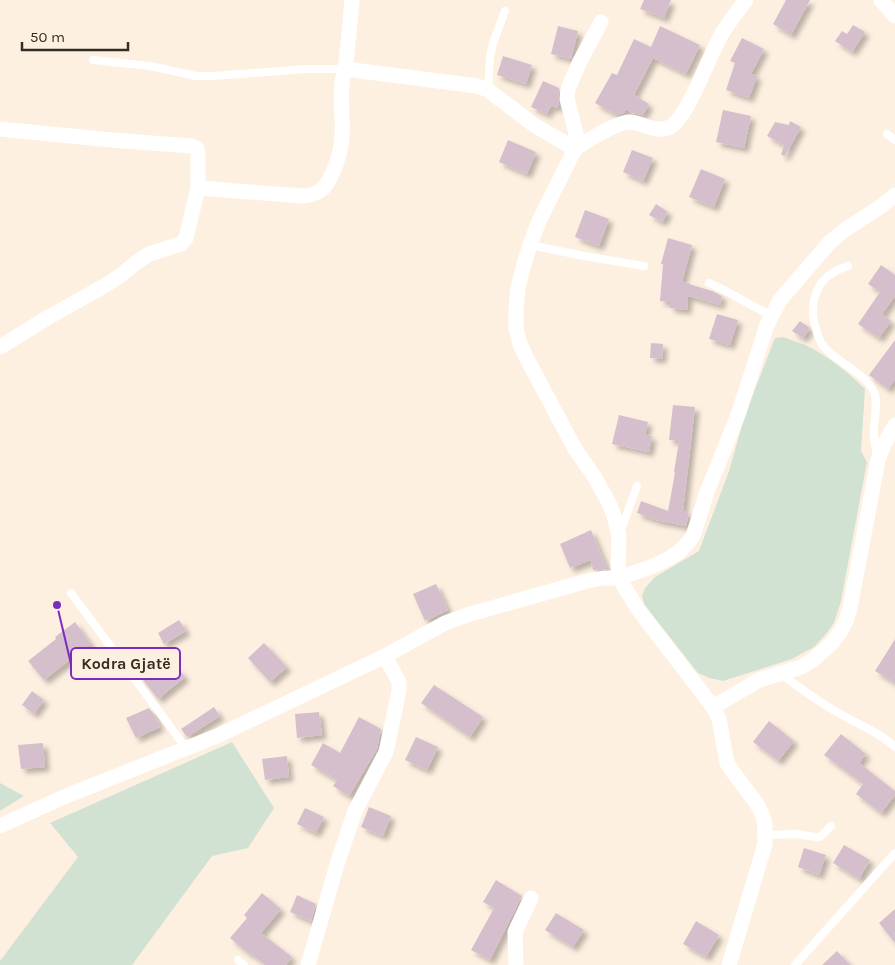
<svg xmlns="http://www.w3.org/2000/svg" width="895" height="965" viewBox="0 0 895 965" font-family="Karla,sans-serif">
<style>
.green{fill:#d1e2d3}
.building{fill:#d6bfcc;filter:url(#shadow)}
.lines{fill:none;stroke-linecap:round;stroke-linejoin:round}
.lane{stroke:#fff;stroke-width:8}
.street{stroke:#fff;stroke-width:15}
.leader{fill:none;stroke:#7b2cbf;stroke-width:2}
.callout-dot{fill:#7b2cbf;stroke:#fef0e1;stroke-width:2}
.callout{fill:#fef0e1;stroke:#7b2cbf;stroke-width:2}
.callout-label{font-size:16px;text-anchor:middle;font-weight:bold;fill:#342d26}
</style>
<defs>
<filter id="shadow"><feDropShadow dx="4.5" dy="4.5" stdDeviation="2.5" flood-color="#0004"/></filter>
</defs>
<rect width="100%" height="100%" fill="#fef0e1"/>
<g class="green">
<path d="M 783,337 C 790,340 798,342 805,345 C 828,356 848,372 865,389 L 861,451 L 867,462 L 841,601 L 834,623 L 826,634 L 814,647 L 792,659 L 723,681 L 709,678 L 698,673 L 654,617 L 644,604 L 642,596 L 645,588 L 655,577 L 699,551 L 729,471 L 745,415 L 775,338 Z"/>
<path d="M 232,742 L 274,808 L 248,848 L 212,856 L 132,965 L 0,965 L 0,961 L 78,857 L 50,823 Z"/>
<path d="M 0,783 L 24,796 L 0,811 Z"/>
</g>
<g class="building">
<path d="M 644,0 L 671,0 L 664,18 L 640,9 Z"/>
<path d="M 786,0 L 810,0 L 791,35 L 773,24 Z"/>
<path d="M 853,25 L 865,32 L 852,52 L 835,41 L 842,31 L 847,34 Z"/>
<path d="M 558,26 L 578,31 L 571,59 L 551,54 Z"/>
<path d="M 660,26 L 700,45 L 686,74 L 653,58 L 634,95 L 649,104 L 643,115 L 632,113 L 626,109 L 624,113 L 617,115 L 595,103 L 612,73 L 617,75 L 634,39 L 651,47 Z"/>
<path d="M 742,38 L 764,49 L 751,74 L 757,76 L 749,98 L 726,90 L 735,63 L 730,61 Z"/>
<path d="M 503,56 L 532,65 L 526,84 L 497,75 Z"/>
<path d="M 543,81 L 559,88 L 558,98 L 559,104 L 557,108 L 551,106 L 547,114 L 531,107 Z"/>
<path d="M 723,110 L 751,116 L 744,148 L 716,142 Z"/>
<path d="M 790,121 L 801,127 L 785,156 L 781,155 L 784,145 L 767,136 L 775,122 L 789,125 Z"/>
<path d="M 508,140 L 536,152 L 527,174 L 499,162 Z"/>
<path d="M 632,150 L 653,158 L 643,181 L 623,172 Z"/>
<path d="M 701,169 L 725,179 L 714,207 L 689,197 Z"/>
<path d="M 656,204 L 668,212 L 662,222 L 649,215 Z"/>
<path d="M 585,210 L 609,219 L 599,246 L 575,237 Z"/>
<path d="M 668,238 L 692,245 L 682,282 L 689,283 L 689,284 L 712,291 L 722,296 L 720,305 L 688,296 L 687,310 L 670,308 L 670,302 L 660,301 L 663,264 L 661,264 Z"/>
<path d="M 881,265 L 895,275 L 895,296 L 882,314 L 891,321 L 879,338 L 858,324 L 880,292 L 868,284 Z"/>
<path d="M 717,314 L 738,320 L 730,345 L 709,339 Z"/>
<path d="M 800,321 L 810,328 L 803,338 L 792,331 Z"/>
<path d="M 895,340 L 895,379 L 888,389 L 869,375 Z"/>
<path d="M 651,343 L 663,344 L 662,359 L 650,358 Z"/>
<path d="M 673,405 L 695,407 L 683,511 L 689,513 L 686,526 L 656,520 L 637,513 L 641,501 L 668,511 L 675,473 L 674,472 L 679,441 L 669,440 Z"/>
<path d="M 619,415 L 648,422 L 645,435 L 652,436 L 649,452 L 612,444 Z"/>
<path d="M 591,530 L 607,569 L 593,570 L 591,560 L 570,568 L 560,544 Z"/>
<path d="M 436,584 L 448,610 L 425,621 L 413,594 Z"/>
<path d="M 179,620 L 186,631 L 164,644 L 158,633 Z"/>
<path d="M 75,622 L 91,644 L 71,659 L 44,680 L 28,661 L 56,639 L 55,637 Z"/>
<path d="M 895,639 L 895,683 L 875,671 Z"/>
<path d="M 264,643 L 287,667 L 270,682 L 248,658 Z"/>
<path d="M 163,657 L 174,670 L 177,668 L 185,677 L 158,699 L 140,676 Z"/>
<path d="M 434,685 L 483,717 L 470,737 L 421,703 Z"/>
<path d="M 32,691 L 44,700 L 34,714 L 22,705 Z"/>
<path d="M 214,707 L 220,716 L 187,737 L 181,729 Z"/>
<path d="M 149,708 L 155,716 L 160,727 L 136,738 L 126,718 Z"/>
<path d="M 319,712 L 322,735 L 297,738 L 295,714 Z"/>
<path d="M 359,717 L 381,729 L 377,749 L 349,796 L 333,786 L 337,780 L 311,765 L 323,743 L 340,753 Z"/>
<path d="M 769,721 L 794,741 L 778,761 L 753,742 Z"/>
<path d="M 841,734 L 866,754 L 859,763 L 895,791 L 895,795 L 881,813 L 856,794 L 863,784 L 824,755 Z"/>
<path d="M 416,737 L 438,747 L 427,770 L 405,760 Z"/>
<path d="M 43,743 L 45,767 L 21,769 L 18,745 Z"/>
<path d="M 287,756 L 289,777 L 265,780 L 262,759 Z"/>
<path d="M 369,807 L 391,816 L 383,836 L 361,827 Z"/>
<path d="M 305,808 L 324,817 L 316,833 L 297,824 Z"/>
<path d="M 844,845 L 870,860 L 859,879 L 833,863 Z"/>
<path d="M 804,848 L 826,855 L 819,875 L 798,867 Z"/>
<path d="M 496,880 L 522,896 L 490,960 L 471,950 L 494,908 L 483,902 Z"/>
<path d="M 262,893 L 281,909 L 261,933 L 292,957 L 286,965 L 265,965 L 250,953 L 249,954 L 230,938 L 247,918 L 244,915 Z"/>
<path d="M 297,895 L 316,904 L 311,921 L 290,912 Z"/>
<path d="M 895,909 L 895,943 L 879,923 Z"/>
<path d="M 556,913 L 584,930 L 573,947 L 545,930 Z"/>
<path d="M 696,921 L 719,935 L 706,957 L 683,944 Z"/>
<path d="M 837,951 L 850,965 L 822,965 Z"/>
</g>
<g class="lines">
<g class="lane">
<path d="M 93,60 L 150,66 L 196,76 L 214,76 L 307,69 L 345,69"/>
<path d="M 488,90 L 490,57 L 493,43 L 505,11"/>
<path d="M 887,134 L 895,140"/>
<path d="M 530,245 L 584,256 L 644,266"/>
<path d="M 848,266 C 843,268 838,269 834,272 C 814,283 809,308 816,329 C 818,336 820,344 826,349 C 839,363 866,374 874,392 C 879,405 873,420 874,434 C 874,441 876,449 877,456"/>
<path d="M 709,283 C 731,292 750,306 771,315"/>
<path d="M 620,533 L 637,486"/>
<path d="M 71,593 L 186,748"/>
<path d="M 781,674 C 801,689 820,703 842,715 C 860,725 880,733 895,747"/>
<path d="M 766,835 L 796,834 L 816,837 L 820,837 L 831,826"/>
<path d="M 238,960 L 244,965"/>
<path d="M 795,965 L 895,853"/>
</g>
<g class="street">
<path d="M 881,0 L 895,16"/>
<path d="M 345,69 L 477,86 L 488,90 L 534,125 L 575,149 L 576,133 L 567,99 L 568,89 L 580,61 L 601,22"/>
<path d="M 0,129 L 112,140 L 192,146 L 197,149 L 198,153 L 198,188 L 186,238 L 181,244 L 149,254 L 137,262 L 121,275 L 106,285 L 47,318 L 0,347"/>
<path d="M 198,188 L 302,196 C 320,195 326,188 333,172 C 338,160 342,148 342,135 C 343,118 340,101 342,84 C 342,79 344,74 345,69 C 348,46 350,23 352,0"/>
<path d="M 713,707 L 759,680 L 801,667 L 813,660 L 832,643 L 841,631 L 846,621 L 850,608 L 878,460 L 884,444 L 895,425"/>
<path d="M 0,826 L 66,796 L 217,736 L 274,709 L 385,656 L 445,623 L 467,615 L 587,581 L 603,578 L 619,578 L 651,567 L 670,558 L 680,551 L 688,543 L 693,536 L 707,492 L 738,415 L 767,325 L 780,300 L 830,242 L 846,229 L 880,207 L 895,195"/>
<path d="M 308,965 L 338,861 L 355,811 L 386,752 L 399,691 L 399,682 L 385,656"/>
<path d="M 516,965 L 515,932 L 531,898"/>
<path d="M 729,965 L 765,844 L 765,825 L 762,814 L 757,804 L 733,772 L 727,763 L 719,719 L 713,707 L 637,608 L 619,578 L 618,564 L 619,537 L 615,519 L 610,505 L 594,476 L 575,449 L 526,357 L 520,344 L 516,328 L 516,309 L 518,288 L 524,264 L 530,245 L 539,221 L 575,149 C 584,142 618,122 629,122 C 642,122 656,134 670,127 C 687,118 709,57 720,37 C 727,24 737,12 746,0"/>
</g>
</g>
<path class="leader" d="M57 605L71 664"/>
<circle class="callout-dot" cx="57" cy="605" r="5"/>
<rect class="callout" x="71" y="648" width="109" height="31" rx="5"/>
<g class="callout-label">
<text x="126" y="669">Kodra Gjatë</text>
</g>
<path d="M22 42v8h106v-8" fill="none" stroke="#342d26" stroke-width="2.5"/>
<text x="30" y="42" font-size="15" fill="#342d26" stroke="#fef0e1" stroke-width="4" paint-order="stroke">50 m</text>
</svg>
